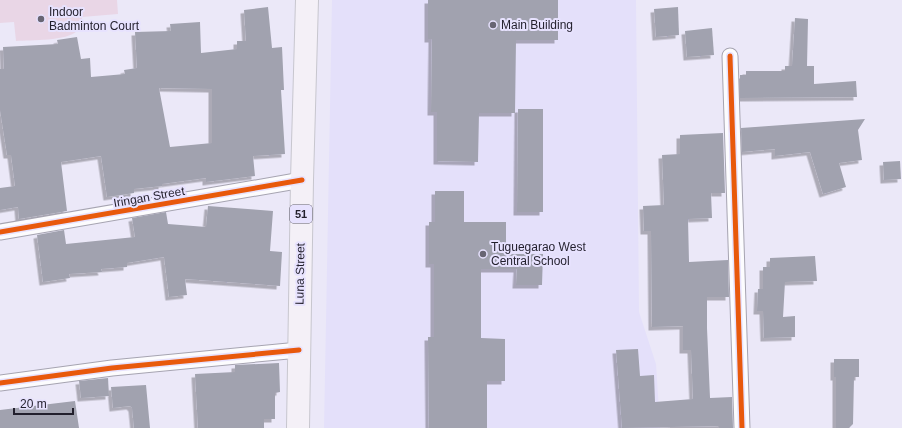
<svg xmlns="http://www.w3.org/2000/svg" width="902" height="428" viewBox="0 0 902 428" font-family="Helvetica,sans-serif">
<style>
.built{fill:#e4e0fa}
.green{fill:#e9d6e6}
.building{fill:#a1a2af;fill-rule:evenodd;filter:url(#shadow)}
.lines{fill:none;stroke-linecap:round;stroke-linejoin:round}
.street-casing{stroke:#a6a4b1;stroke-width:17}
.primary-casing{stroke:#c7c6ce;stroke-width:24}
.street{stroke:#fcfcfe;stroke-width:15}
.primary{stroke:#f4f0f7;stroke-width:22}
.cycleway-casing{stroke:#e7e2fe;stroke-width:8}
.cycleway{stroke:#e8590c;stroke-width:5}
.poi-dot{fill:#686573;stroke:#e7e2fe;stroke-width:1.5}
.labels{text-anchor:middle;stroke-width:4;stroke-linejoin:round;paint-order:stroke}
.shield{fill:#e7e2fe;stroke:#5d5a6b;stroke-width:1}
.shield-label{font-size:11px;font-weight:bold;fill:#221f2c}
.poi-label{font-size:12px;fill:#221f2c;stroke:#e7e2fe;text-anchor:start}
.street-label{font-size:12px;fill:#221f2c;stroke:#e7e2fe}
</style>
<defs>
<filter id="shadow"><feDropShadow dx="-3.5" dy="3.5" stdDeviation="0" flood-color="#0004"/></filter>
</defs>
<rect width="100%" height="100%" fill="#ebe8f8"/>
<path class="built" d="M 332,0 L 636,0 L 639,312 L 656,364 L 660,428 L 324,428 Z"/>
<path class="green" d="M 0,0 L 117,0 L 118,14 L 82,17 C 82,22 82,27 77,31 C 67,41 31,40 16,41 L 14,22 L 0,23 Z"/>
<g class="building">
<path d="M 428,0 L 558,0 L 558,40 L 516,40 L 515,113 L 479,113 L 478,162 L 437,161 L 437,112 L 431,112 L 432,39 L 428,39 Z"/>
<path d="M 268,7 L 272,48 L 282,47 L 284,90 L 281,90 L 285,154 L 253,156 L 255,176 L 206,182 L 206,178 L 162,184 L 162,186 L 134,189 L 134,193 L 107,197 L 101,156 L 61,162 L 67,211 L 19,219 L 18,207 L 0,210 L 0,188 L 15,186 L 11,155 L 7,155 L 0,110 L 0,69 L 4,69 L 3,47 L 58,44 L 57,40 L 77,37 L 81,59 L 90,58 L 91,77 L 125,74 L 124,70 L 137,68 L 135,32 L 171,31 L 170,24 L 200,22 L 201,53 L 237,49 L 237,41 L 246,41 L 244,10 ZM 159,88 L 212,89 L 212,143 L 170,147 Z"/>
<path d="M 678,7 L 679,35 L 656,37 L 654,9 Z"/>
<path d="M 795,18 L 808,19 L 807,66 L 814,66 L 814,84 L 856,81 L 857,97 L 740,98 L 740,75 L 746,75 L 746,71 L 785,71 L 785,66 L 792,66 Z"/>
<path d="M 712,28 L 714,55 L 687,57 L 685,31 Z"/>
<path d="M 518,109 L 543,109 L 543,212 L 517,212 Z"/>
<path d="M 865,119 L 858,130 L 862,160 L 839,163 L 846,187 L 823,194 L 810,152 L 775,156 L 775,149 L 742,152 L 741,128 Z"/>
<path d="M 723,133 L 725,193 L 711,193 L 712,218 L 688,219 L 689,262 L 728,260 L 729,297 L 707,297 L 707,328 L 710,398 L 732,397 L 733,428 L 719,428 L 719,426 L 622,428 L 616,350 L 638,349 L 640,376 L 654,375 L 655,402 L 693,399 L 691,350 L 683,350 L 683,326 L 652,327 L 651,231 L 644,231 L 643,206 L 664,205 L 662,155 L 680,154 L 680,135 Z"/>
<path d="M 900,161 L 901,179 L 884,180 L 883,162 Z"/>
<path d="M 435,191 L 464,191 L 464,222 L 506,222 L 506,254 L 543,254 L 542,285 L 516,285 L 517,269 L 481,269 L 481,338 L 505,339 L 505,381 L 487,381 L 487,428 L 429,428 L 428,337 L 434,337 L 434,264 L 429,264 L 429,222 L 435,222 Z"/>
<path d="M 208,206 L 273,211 L 270,251 L 282,252 L 280,286 L 185,279 L 187,295 L 169,297 L 164,257 L 127,263 L 127,267 L 101,269 L 102,272 L 69,274 L 70,278 L 43,282 L 37,235 L 64,230 L 66,244 L 135,237 L 132,218 L 166,212 L 168,224 L 206,227 Z"/>
<path d="M 815,256 L 817,281 L 785,282 L 783,317 L 795,316 L 795,337 L 764,338 L 763,311 L 757,311 L 758,289 L 763,289 L 763,267 L 770,267 L 770,258 Z"/>
<path d="M 834,359 L 859,359 L 859,377 L 854,377 L 853,424 L 849,428 L 836,428 L 836,377 L 834,377 Z"/>
<path d="M 279,363 L 280,392 L 275,393 L 275,419 L 264,419 L 264,428 L 198,428 L 195,374 L 235,372 L 235,365 Z"/>
<path d="M 108,378 L 109,396 L 81,398 L 79,381 Z"/>
<path d="M 146,385 L 150,428 L 134,428 L 132,408 L 130,406 L 113,408 L 111,387 Z"/>
<path d="M 75,401 L 79,428 L 0,428 L 0,410 Z"/>
</g>
<g class="lines">
<g class="street-casing">
<g id="street">
<path d="M 730,56 L 742,428"/>
<path d="M 0,232 L 302,180"/>
<path d="M 0,383 L 112,368 L 299,350"/>
</g>
</g>
<g class="primary-casing">
<path id="primary" d="M 298,428 L 302,180 L 307,0"/>
</g>
<use href="#street" class="street"/>
<use href="#primary" class="primary"/>
<g class="cycleway-casing">
<g id="cycleway">
<path d="M 730,56 L 742,428"/>
<path d="M 0,232 L 302,180"/>
<path d="M 0,383 L 112,368 L 299,350"/>
</g>
</g>
<use href="#cycleway" class="cycleway"/>
</g>
<g class="poi-dot">
<circle cx="41" cy="19" r="4"/>
<circle cx="493" cy="25" r="4"/>
<circle cx="483" cy="254" r="4"/>
</g>
<g class="labels">
<rect class="shield" x="290" y="205" width="22" height="18" rx="3"/>
<g class="shield-label">
<text x="301" y="218">51</text>
</g>
<g class="poi-label">
<text x="49" y="16">Indoor<tspan x="49" dy="14">Badminton Court</tspan></text>
<text x="501" y="29">Main Building</text>
<text x="491" y="251">Tuguegarao West<tspan x="491" dy="14">Central School</tspan></text>
</g>
<g class="street-label">
<text transform="translate(149 197) rotate(-10)" y="4">Iringan Street</text>
<text transform="translate(300 274) rotate(-89)" y="4">Luna Street</text>
</g>
</g>
<path d="M14 408v6h59v-6" fill="none" stroke="#221f2c" stroke-width="2"/>
<text x="20" y="408" font-size="12" fill="#221f2c" stroke="#e7e2fe" stroke-width="3" paint-order="stroke">20 m</text>
</svg>
